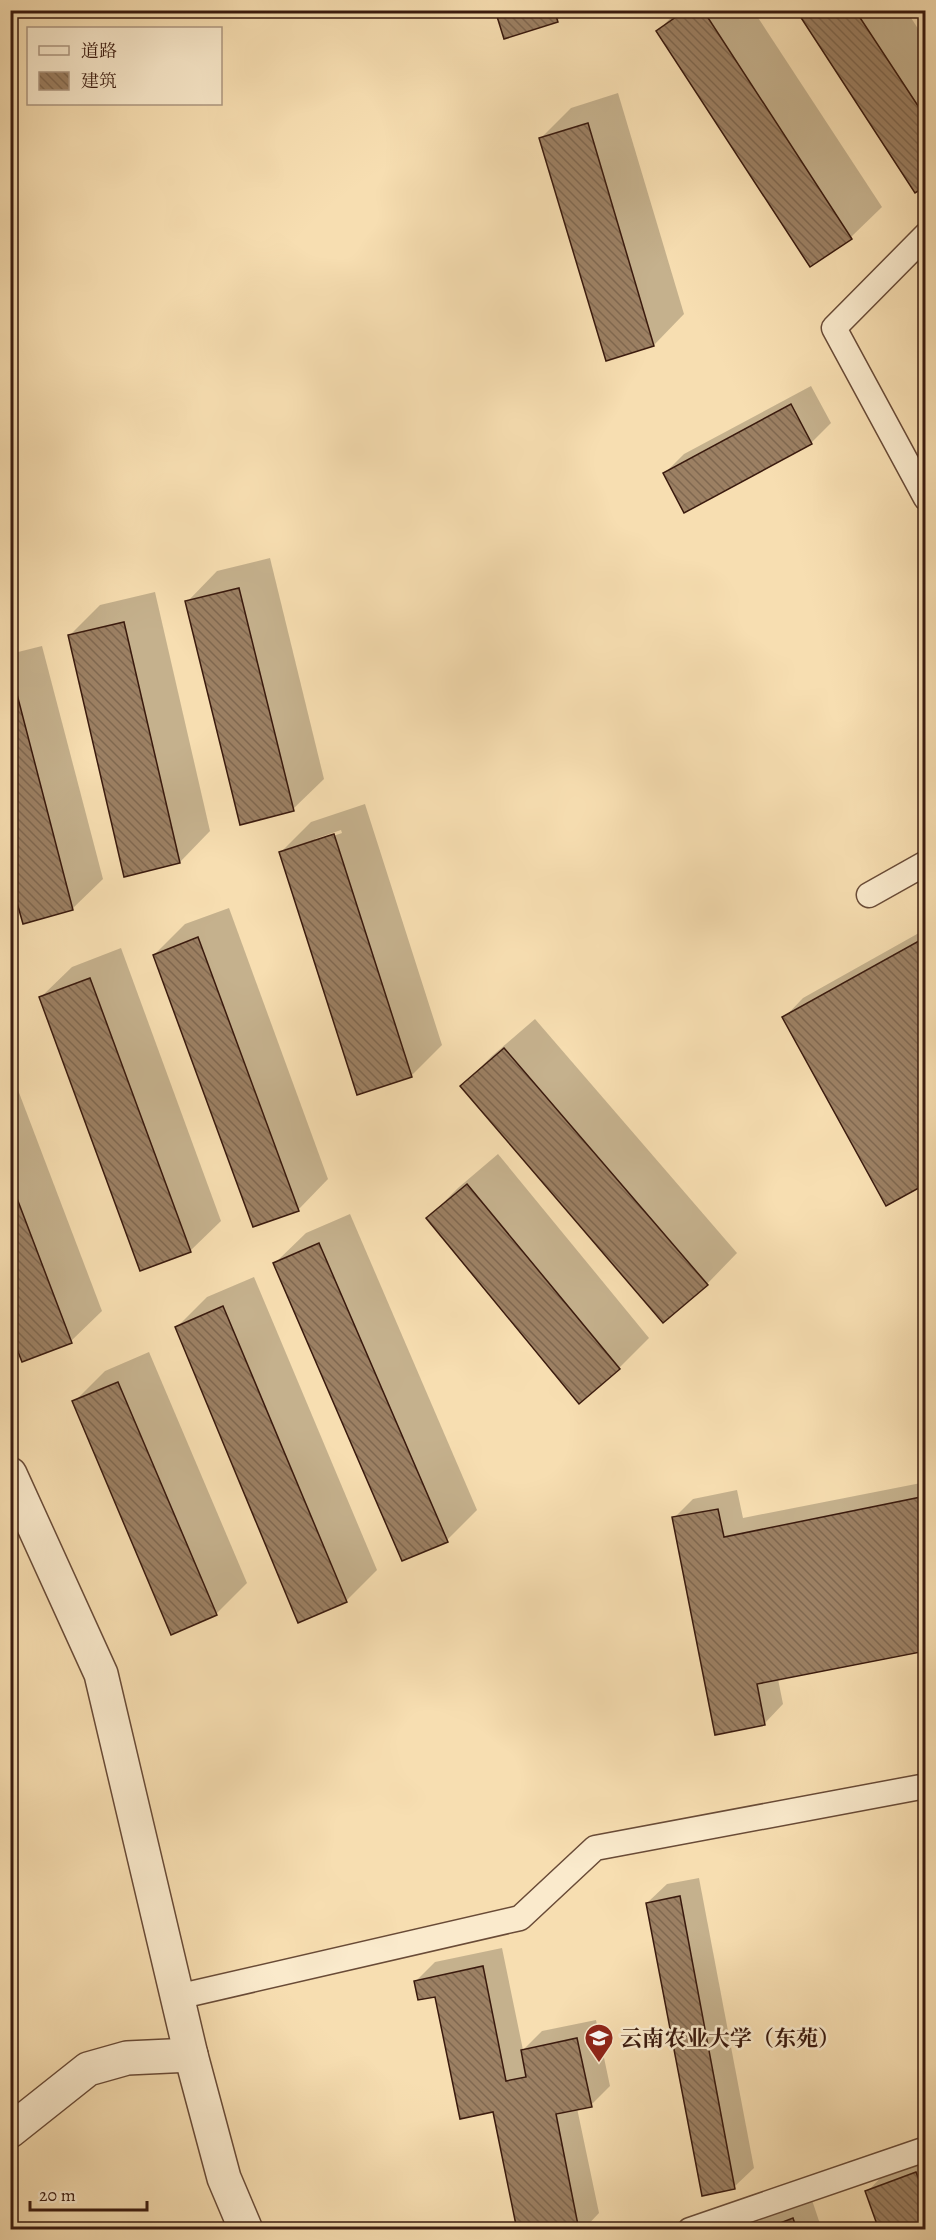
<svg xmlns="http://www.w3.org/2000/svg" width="936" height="2240" viewBox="0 0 936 2240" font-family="Alegreya,'Noto Serif SC',serif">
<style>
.shadow{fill:#0003;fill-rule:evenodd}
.building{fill:url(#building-back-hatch);stroke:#3a1a0e;stroke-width:1.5}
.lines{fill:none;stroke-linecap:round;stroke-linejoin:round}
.service-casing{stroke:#694b37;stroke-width:27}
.minor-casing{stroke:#694b37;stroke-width:36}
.tertiary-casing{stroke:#694b37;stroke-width:36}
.service{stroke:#faeacc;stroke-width:24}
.minor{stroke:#faeacc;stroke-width:33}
.tertiary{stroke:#faeacc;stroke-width:33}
.labels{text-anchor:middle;stroke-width:5;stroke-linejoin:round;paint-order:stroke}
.poi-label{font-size:22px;font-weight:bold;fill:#3a1a0e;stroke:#faeacc;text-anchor:start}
</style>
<defs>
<pattern id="building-back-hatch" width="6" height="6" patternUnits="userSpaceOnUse" patternTransform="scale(1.5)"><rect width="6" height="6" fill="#9c8063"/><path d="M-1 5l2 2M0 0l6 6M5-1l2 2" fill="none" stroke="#806850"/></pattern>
</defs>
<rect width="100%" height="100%" fill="#f7deb1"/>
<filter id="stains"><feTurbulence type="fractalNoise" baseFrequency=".00333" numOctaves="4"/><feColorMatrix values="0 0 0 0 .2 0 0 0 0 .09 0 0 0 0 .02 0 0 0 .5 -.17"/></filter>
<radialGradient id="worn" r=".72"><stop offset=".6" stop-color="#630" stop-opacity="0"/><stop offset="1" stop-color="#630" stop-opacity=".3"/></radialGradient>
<g class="shadow">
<path d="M 497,10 L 567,10 L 557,21 Z"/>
<path d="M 678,10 L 753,10 L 882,207 L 851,237 L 658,31 Z"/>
<path d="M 798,10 L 906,10 L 926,41 L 926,184 Z"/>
<path d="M 618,93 L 684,314 L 654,345 L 541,138 L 571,108 Z"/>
<path d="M 811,386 L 831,423 L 811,443 L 685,511 L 665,473 L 684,454 Z"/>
<path d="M 270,558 L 324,779 L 293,809 L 187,602 L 217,571 Z"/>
<path d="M 155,592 L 210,831 L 180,862 L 70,635 L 100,605 Z"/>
<path d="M 42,646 L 103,879 L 72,909 L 10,872 L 10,654 Z"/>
<path d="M 365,804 L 442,1045 L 411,1076 L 281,852 L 311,822 ZM 341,830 L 342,833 L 315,842 L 315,839 Z"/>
<path d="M 229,908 L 328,1179 L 298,1210 L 154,955 L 185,924 Z"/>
<path d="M 926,929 L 926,1182 L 784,1018 L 803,998 Z"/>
<path d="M 121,948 L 221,1221 L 190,1251 L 41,997 L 72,967 Z"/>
<path d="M 535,1019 L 737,1253 L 707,1284 L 462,1086 L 492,1056 Z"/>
<path d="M 10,1069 L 102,1311 L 71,1341 L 23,1360 L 10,1327 Z"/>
<path d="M 498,1154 L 649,1338 L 619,1368 L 428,1218 L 458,1188 Z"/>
<path d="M 350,1214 L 477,1510 L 447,1540 L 275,1263 L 306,1233 Z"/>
<path d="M 254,1277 L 377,1570 L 346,1601 L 177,1327 L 207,1297 Z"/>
<path d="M 149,1352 L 247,1583 L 216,1614 L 74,1402 L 105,1371 Z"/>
<path d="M 926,1482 L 926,1649 L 778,1679 L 783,1704 L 764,1724 L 674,1518 L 693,1499 L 737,1490 L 743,1518 Z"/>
<path d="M 699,1878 L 754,2168 L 734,2187 L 647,1903 L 667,1884 Z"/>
<path d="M 502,1948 L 523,2050 L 542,2031 L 596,2020 L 610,2086 L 591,2105 L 577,2108 L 599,2213 L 583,2230 L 519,2230 L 494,2110 L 436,1995 L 415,1982 L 435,1962 Z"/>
<path d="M 926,2158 L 926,2230 L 867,2192 L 886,2172 Z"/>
<path d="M 812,2200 L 822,2230 L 750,2230 L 762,2218 Z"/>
</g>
<g class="building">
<path d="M 495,10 L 554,10 L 558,22 L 504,39 Z"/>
<path d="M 686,10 L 703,10 L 852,239 L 810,267 L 656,31 Z"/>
<path d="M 796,10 L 855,10 L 926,118 L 926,186 L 915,193 Z"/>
<path d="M 588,123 L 654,346 L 606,361 L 539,138 Z"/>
<path d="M 791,404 L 812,444 L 684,513 L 663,473 Z"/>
<path d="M 239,588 L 294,811 L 240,825 L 185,601 Z"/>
<path d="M 124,622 L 180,863 L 124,877 L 68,635 Z"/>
<path d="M 12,675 L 73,910 L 23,924 L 10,878 Z"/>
<path d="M 334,834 L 412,1077 L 357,1095 L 279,852 Z"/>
<path d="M 198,937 L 299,1211 L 253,1227 L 153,955 Z"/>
<path d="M 926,937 L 926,1184 L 886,1206 L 782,1017 Z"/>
<path d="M 90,978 L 191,1252 L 140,1271 L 39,997 Z"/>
<path d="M 504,1048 L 708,1285 L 663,1323 L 460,1086 Z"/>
<path d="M 10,1180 L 72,1343 L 22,1362 L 10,1331 Z"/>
<path d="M 467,1184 L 620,1369 L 579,1404 L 426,1218 Z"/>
<path d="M 319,1243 L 448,1542 L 402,1561 L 273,1263 Z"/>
<path d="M 223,1306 L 347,1602 L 298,1623 L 175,1327 Z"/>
<path d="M 118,1382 L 217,1615 L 171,1635 L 72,1401 Z"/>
<path d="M 926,1496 L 926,1651 L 757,1684 L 765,1725 L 715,1735 L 672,1517 L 718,1509 L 724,1537 Z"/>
<path d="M 680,1896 L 735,2189 L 702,2196 L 646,1903 Z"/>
<path d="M 483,1966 L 506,2081 L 526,2077 L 521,2050 L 577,2038 L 592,2107 L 556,2114 L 579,2230 L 517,2230 L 493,2112 L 460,2119 L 435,1997 L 418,2000 L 414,1981 Z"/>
<path d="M 916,2172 L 926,2198 L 926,2230 L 879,2230 L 865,2191 Z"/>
<path d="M 793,2218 L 797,2230 L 762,2230 Z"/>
</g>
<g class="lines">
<g class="service-casing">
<g id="service">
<path d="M 926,235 L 834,328 L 926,498"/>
<path d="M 869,895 L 926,863"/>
<path d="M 177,1997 L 520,1918 L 595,1848 L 926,1786"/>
<path d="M 690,2230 L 926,2149"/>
</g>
</g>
<g class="minor-casing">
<path id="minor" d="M 10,2131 L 88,2069 L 127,2058 L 191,2055"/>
</g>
<g class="tertiary-casing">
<path id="tertiary" d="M 10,1474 L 101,1674 L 191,2055 L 224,2178 L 246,2230"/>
</g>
<use href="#service" class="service"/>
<use href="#minor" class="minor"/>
<use href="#tertiary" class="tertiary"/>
</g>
<defs>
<g id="university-pin" transform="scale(1.5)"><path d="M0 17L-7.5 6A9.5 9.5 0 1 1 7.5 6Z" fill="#8f2418" stroke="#faeacc"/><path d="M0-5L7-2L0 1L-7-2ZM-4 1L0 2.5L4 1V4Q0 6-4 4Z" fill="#fff"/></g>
</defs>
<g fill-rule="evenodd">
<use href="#university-pin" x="599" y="2038"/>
</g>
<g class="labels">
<g class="poi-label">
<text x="620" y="2046">云南农业大学（东苑）</text>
</g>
</g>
<rect width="936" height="2240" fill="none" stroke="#f7deb1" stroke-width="36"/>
<rect x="12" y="12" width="912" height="2216" fill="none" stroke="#3a1a0e" stroke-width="3"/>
<rect x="18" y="18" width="900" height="2204" fill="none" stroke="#3a1a0e" stroke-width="1.5"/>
<rect x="27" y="27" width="195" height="78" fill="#faeacc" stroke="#ad9780" stroke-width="1.5"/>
<rect x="39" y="46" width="30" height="9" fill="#faeacc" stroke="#ad9780" stroke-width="1.5"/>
<text x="81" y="57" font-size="18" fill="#3a1a0e">道路</text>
<rect x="39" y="72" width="30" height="18" fill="url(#building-back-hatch)" stroke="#ad9780" stroke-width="1.5"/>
<text x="81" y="87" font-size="18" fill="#3a1a0e">建筑</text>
<path d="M30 2201v9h117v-9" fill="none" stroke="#3a1a0e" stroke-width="3"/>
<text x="39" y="2201" font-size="18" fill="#3a1a0e" stroke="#faeacc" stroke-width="4.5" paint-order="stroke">20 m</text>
<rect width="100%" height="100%" filter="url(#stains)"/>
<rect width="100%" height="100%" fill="url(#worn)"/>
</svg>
